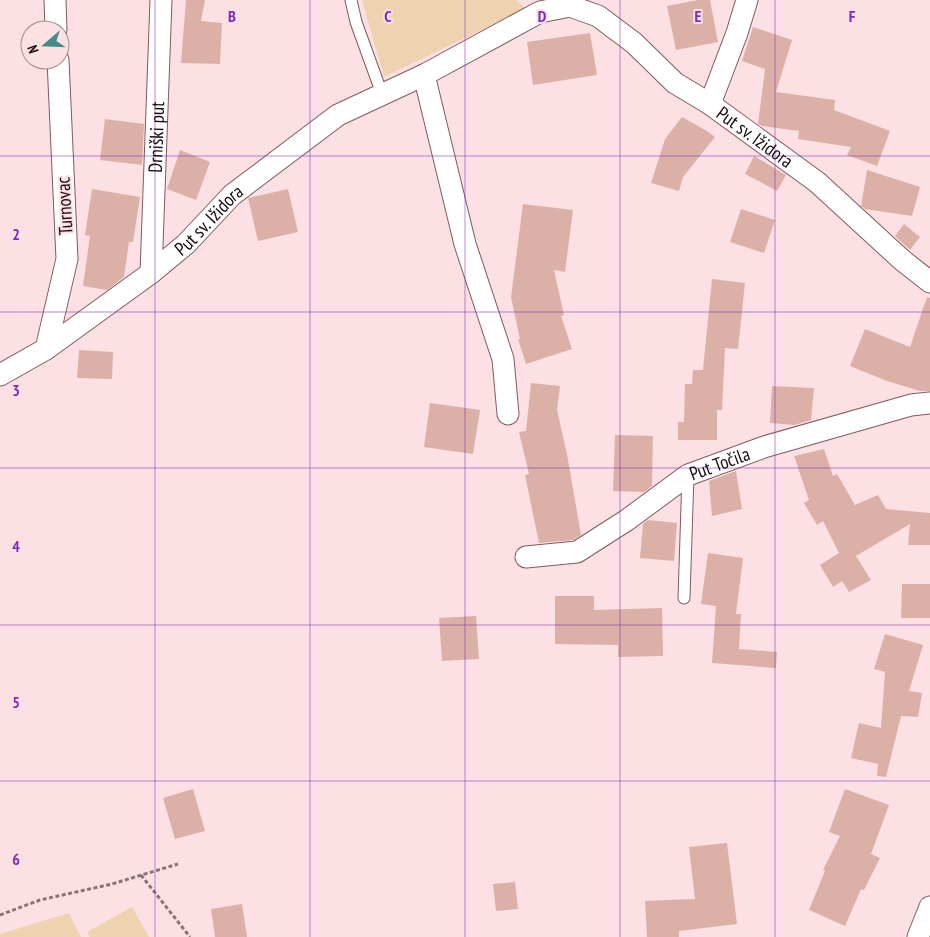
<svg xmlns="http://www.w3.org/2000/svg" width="930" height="937" viewBox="0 0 930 937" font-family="'PT Sans Narrow',sans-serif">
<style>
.green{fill:#efd2af}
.building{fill:#dbb0a7}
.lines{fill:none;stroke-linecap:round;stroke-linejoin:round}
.lane-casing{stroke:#815a5e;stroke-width:13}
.street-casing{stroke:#815a5e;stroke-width:23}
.path{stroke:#897376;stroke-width:3;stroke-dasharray:4 2.5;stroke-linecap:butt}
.lane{stroke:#fff;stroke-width:11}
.street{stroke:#fff;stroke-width:21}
.grid{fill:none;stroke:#7b2cbf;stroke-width:1;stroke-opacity:0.55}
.labels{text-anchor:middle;stroke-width:4;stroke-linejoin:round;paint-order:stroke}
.street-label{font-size:19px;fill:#1b0c0e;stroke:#fce0e3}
.grid-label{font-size:16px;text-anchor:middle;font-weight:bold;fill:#7b2cbf;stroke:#fce0e3;stroke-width:4;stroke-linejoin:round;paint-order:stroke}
</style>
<rect width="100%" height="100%" fill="#fce0e3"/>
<g class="green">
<path d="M 362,0 L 517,0 L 525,9 L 384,77 Z"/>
<path d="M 132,907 L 149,937 L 90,937 L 87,932 Z"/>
<path d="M 69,913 L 81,937 L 0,937 L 0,934 Z"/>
</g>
<g class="building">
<path d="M 186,0 L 205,0 L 201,21 L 222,23 L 220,64 L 181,63 Z"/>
<path d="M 698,0 L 710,0 L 718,42 L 676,50 L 667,6 Z"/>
<path d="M 753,27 L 792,40 L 776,92 L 835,100 L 834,110 L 890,131 L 877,166 L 847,155 L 851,147 L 798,139 L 799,131 L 762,126 L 758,124 L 765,69 L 742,61 Z"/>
<path d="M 590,33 L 597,75 L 533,85 L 527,42 Z"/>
<path d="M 682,117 L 707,131 L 715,137 L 683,177 L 679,191 L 651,183 L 665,139 Z"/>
<path d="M 105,119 L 144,124 L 142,165 L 100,160 Z"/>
<path d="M 180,150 L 210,162 L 196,200 L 167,189 Z"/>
<path d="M 754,156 L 786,175 L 777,191 L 745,174 Z"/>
<path d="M 867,170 L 920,187 L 912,216 L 865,209 L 861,206 Z"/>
<path d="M 92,189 L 140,197 L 133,242 L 129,242 L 124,277 L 107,290 L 83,286 L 90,236 L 85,235 Z"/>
<path d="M 288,189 L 298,232 L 258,241 L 248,198 Z"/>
<path d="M 523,204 L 573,210 L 565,272 L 554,270 L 564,315 L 561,316 L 572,349 L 526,364 L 518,339 L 520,339 L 511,297 Z"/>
<path d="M 741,209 L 775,220 L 764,253 L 730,242 Z"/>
<path d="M 904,224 L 920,237 L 910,250 L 895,236 Z"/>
<path d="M 712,279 L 745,283 L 738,349 L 725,348 L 722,410 L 717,410 L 717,440 L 678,440 L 678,422 L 684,422 L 685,384 L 692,384 L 693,370 L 703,370 Z"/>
<path d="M 927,297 L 930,298 L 930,391 L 920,391 L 887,381 L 850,366 L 865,329 L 910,347 Z"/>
<path d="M 79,350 L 113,352 L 112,379 L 77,378 Z"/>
<path d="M 531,383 L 560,386 L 557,410 L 567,454 L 581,535 L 573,540 L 539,543 L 525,475 L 529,474 L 519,432 L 526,431 Z"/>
<path d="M 772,386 L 814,388 L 811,420 L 795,425 L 770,423 Z"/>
<path d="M 430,403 L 480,410 L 473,454 L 424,447 Z"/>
<path d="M 615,435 L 653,436 L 652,486 L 644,492 L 613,491 Z"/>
<path d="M 824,449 L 833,476 L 837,474 L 855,505 L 878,495 L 886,509 L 930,513 L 930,545 L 908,545 L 910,524 L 856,556 L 871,580 L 849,592 L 842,581 L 833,587 L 820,565 L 839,553 L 823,521 L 817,525 L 804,503 L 809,500 L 794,456 Z"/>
<path d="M 736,471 L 742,509 L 712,516 L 709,481 Z"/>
<path d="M 648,520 L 677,523 L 674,561 L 640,558 L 643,524 Z"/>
<path d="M 708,553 L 743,558 L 736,614 L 741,614 L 739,649 L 777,652 L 776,668 L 712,663 L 716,606 L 701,604 Z"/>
<path d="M 902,584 L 930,584 L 930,618 L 901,618 Z"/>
<path d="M 555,596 L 594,596 L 594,610 L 662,608 L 663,656 L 618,657 L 618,645 L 555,644 Z"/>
<path d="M 476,616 L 479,659 L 442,661 L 439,618 Z"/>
<path d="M 885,634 L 923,645 L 909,691 L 922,693 L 918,717 L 901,716 L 886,777 L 877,776 L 878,764 L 851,758 L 859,723 L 881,728 L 885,672 L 874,669 Z"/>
<path d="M 193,789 L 205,831 L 175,839 L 163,798 Z"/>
<path d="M 845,789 L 889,805 L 871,854 L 880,858 L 864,890 L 861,889 L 845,926 L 809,910 L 825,871 L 823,870 L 840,836 L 829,832 Z"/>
<path d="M 727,843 L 737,924 L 679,931 L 679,937 L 647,937 L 645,901 L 695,899 L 689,847 Z"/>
<path d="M 515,882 L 518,909 L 496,911 L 493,884 Z"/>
<path d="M 242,904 L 247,937 L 215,937 L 211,909 Z"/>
</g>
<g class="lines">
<g class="lane-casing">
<g id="lane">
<path d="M 351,0 L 356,22 L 382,94"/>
<path d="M 684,598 L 688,475"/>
</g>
</g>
<g class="street-casing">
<g id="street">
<path d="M 55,0 L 56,30"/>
<path d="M 424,75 L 465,244 L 503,359 L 508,414"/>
<path d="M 710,104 L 737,33 L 747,0"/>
<path id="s1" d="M 151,273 L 161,0"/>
<path d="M 46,349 L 67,259 L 58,60"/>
<path id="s2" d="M 0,375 L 46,349 L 151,273 L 186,244 L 232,195 L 338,115 L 424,75 L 540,12 L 570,6 L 598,16 L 634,43 L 675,83 L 710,104 L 817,182 L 902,260 L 930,282"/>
<path id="s3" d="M 526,557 L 577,552 L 627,520 L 688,475 L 764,447 L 911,405 L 930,403"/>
<path d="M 918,937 L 930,907"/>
</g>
</g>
<g class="path">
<path d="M 141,875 L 190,937"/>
<path d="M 0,915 L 40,900 L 112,884 L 178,864"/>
</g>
<use href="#lane" class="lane"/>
<use href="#street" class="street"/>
</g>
<path class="grid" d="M 155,0 L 155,937M 310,0 L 310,937M 465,0 L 465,937M 620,0 L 620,937M 775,0 L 775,937M 0,156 L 930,156M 0,312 L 930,312M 0,468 L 930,468M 0,625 L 930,625M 0,781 L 930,781"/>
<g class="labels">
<g class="street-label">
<text dy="7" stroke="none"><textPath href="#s1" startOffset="136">Drniški put</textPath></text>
<text dy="7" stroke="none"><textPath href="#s2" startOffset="914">Put sv. Ižidora</textPath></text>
<text transform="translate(64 206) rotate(-93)" y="7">Turnovac</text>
<text dy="7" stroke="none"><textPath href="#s2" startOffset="261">Put sv. Ižidora</textPath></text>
<text dy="7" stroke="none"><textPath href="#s3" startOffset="220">Put Točila</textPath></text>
</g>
</g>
<g class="grid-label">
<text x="232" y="22">B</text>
<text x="388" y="22">C</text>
<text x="542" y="22">D</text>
<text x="698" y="22">E</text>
<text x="852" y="22">F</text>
<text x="16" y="240">2</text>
<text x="16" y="396">3</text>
<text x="16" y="552">4</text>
<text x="16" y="708">5</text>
<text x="16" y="865">6</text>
</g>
<g transform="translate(45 45) rotate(251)"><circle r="24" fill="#fce0e3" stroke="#a28b8e"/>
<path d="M0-4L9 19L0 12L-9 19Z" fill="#438b88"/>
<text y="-8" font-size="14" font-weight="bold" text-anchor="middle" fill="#1b0c0e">N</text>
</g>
</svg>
